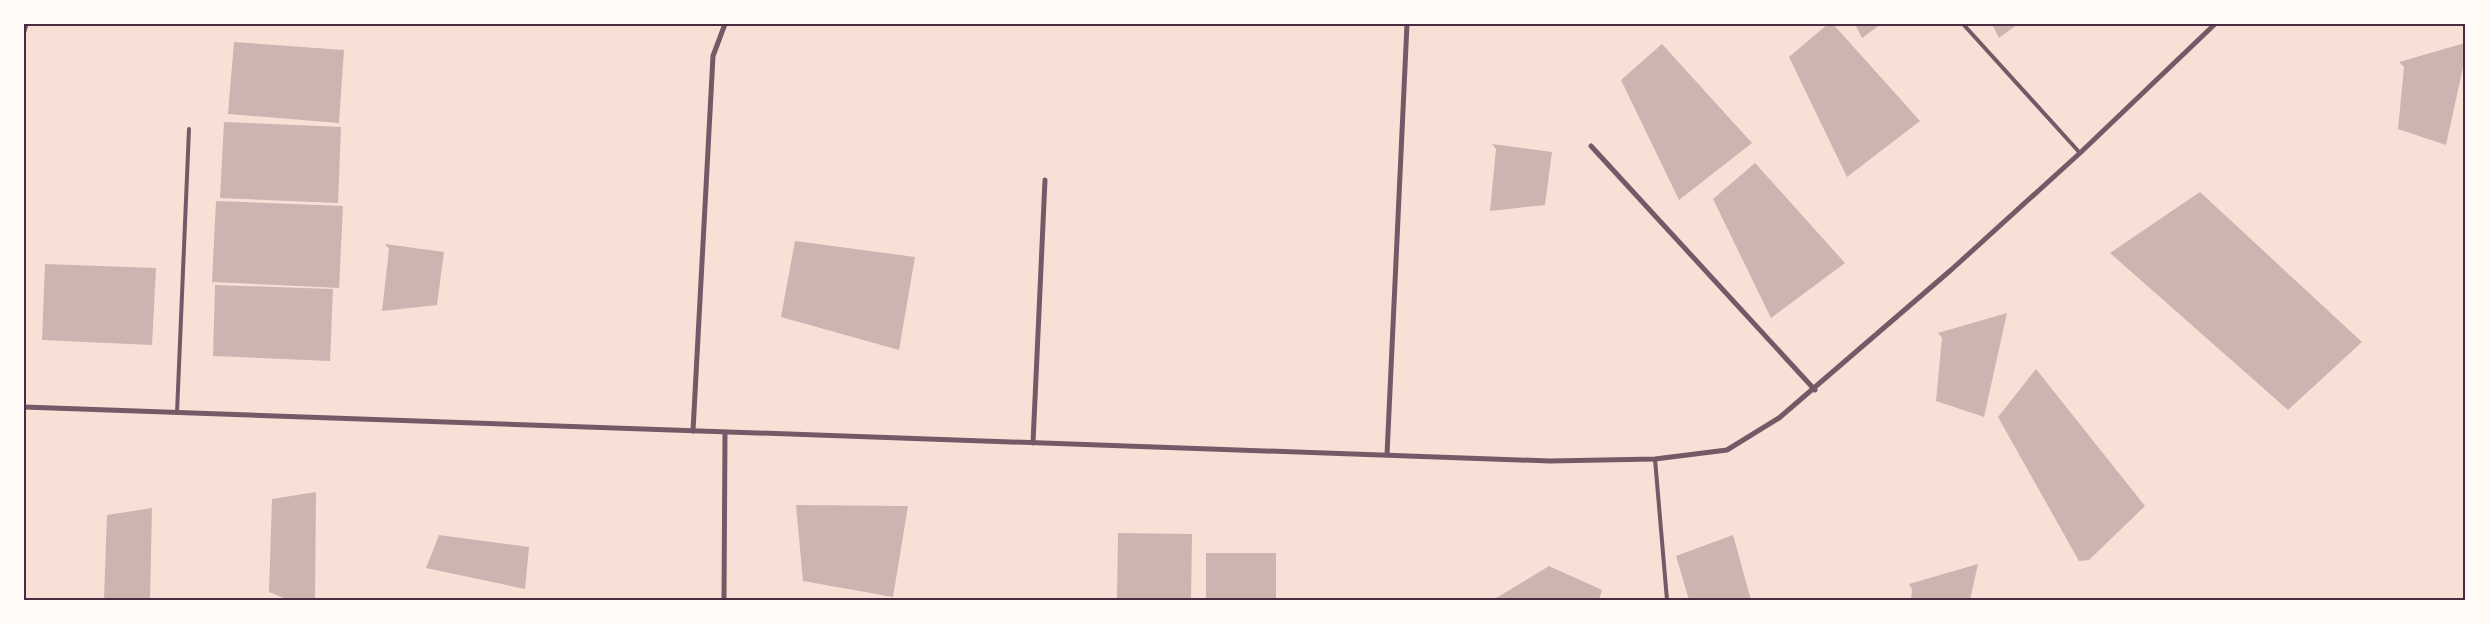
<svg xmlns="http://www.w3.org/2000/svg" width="2489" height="624" viewBox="0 0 2489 624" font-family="Figtree,sans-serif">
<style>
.building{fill:#ccb4b1}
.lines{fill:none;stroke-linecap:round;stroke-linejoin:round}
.service{stroke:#755966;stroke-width:4}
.minor{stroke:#755966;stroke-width:5}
.neatline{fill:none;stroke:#4a2c40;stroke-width:2}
</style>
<rect width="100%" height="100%" fill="#f7e1d7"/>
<g class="building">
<path d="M 1828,24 L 1833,24 L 1920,121 L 1847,177 L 1789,57 Z"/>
<path d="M 1855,24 L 1881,24 L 1862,38 Z"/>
<path d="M 1992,24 L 2018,24 L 1999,38 Z"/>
<path d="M 234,42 L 344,50 L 339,123 L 228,114 Z"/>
<path d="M 2465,43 L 2465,58 L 2446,145 L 2398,129 L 2404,67 L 2399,62 Z"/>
<path d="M 1662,44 L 1752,143 L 1679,200 L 1621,80 Z"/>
<path d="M 224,122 L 341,127 L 338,203 L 220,198 Z"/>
<path d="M 1492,144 L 1552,152 L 1545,205 L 1490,211 L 1496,149 Z"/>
<path d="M 1755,163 L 1845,263 L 1771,318 L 1713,199 Z"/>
<path d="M 2200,192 L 2362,342 L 2288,410 L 2110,253 Z"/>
<path d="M 216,201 L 343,206 L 339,288 L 212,282 Z"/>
<path d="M 795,241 L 915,257 L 899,350 L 781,317 Z"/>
<path d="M 385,244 L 444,252 L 437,305 L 382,311 L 389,249 Z"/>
<path d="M 45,264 L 156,268 L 152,345 L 42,340 Z"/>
<path d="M 215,285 L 333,289 L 330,361 L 213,356 Z"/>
<path d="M 2007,313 L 1984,417 L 1936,401 L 1942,338 L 1938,333 Z"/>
<path d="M 2036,369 L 2145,506 L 2089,560 L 2079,561 L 1998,417 Z"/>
<path d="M 316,492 L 315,600 L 289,600 L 269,592 L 272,499 Z"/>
<path d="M 796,505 L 908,506 L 893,597 L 803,581 Z"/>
<path d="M 152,508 L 150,600 L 104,600 L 107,515 Z"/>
<path d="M 1118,533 L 1192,534 L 1191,600 L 1117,600 Z"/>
<path d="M 439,535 L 529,547 L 525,589 L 426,568 Z"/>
<path d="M 1733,535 L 1751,600 L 1689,600 L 1676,556 Z"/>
<rect x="1206" y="553" width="70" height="47"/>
<path d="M 1978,564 L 1970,600 L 1911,600 L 1912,589 L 1909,584 Z"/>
<path d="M 1549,566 L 1602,590 L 1599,600 L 1493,600 Z"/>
</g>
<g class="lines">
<g class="service">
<path d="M 1963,24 L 2080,153"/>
<path d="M 177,413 L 189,129"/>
<path d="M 1655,459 L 1667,600"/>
</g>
<g class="minor">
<path d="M 24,31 L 26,24"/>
<path d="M 1591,146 L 1815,390"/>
<path d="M 24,407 L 1550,461 L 1655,459 L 1727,450 L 1779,418 L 1951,270 L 2080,153 L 2215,24"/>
<path d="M 693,431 L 713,56 L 725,24"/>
<path d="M 1033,443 L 1045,180"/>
<path d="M 1387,455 L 1407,24"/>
<path d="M 724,600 L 725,433"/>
</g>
</g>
<rect width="2489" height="624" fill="none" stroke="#fffaf5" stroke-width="50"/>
<rect x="25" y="25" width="2439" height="574" class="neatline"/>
</svg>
